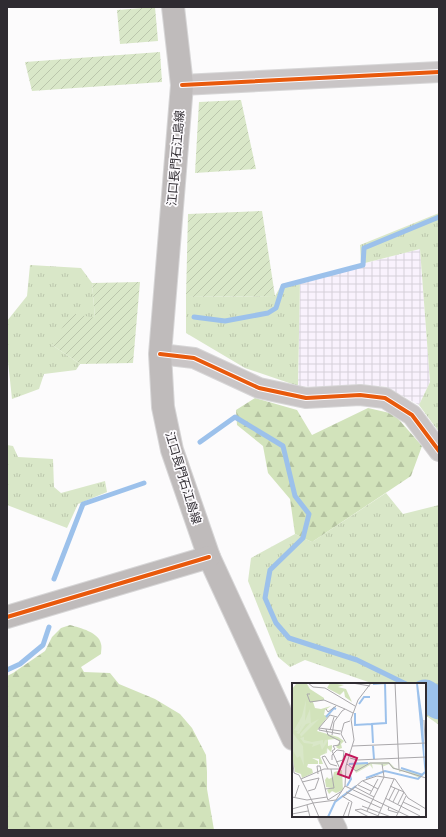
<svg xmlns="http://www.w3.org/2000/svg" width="446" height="837" viewBox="0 0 446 837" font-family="Poppins,'Noto Sans JP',sans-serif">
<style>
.industrial{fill:url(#industrial-grid)}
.grass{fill:url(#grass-tufts)}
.forest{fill:url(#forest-firs)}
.garden{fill:url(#garden-furrows)}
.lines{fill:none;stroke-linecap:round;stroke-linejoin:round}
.stream{stroke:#9cc1eb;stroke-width:5}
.river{stroke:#9cc1eb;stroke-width:31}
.street-casing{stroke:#d7d6d7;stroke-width:22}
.secondary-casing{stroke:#d7d6d7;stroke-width:24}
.street{stroke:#c9c5c6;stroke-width:20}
.secondary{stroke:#bfbbbb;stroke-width:22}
.cycleway-casing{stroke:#fcfafd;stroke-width:6}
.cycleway{stroke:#e8590c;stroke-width:4}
.labels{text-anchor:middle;stroke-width:3.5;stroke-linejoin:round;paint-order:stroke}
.street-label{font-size:12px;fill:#2f2b31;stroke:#fcfafd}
.inset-river{fill:none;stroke:#9cc1eb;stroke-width:2}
.inset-road{fill:none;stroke:#aaa8ab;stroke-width:1}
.view{fill:#c2185b;fill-opacity:0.15;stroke:#c2185b;stroke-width:2}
.inset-edge{fill:none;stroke:#2f2b31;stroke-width:2}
</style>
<defs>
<pattern id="industrial-grid" width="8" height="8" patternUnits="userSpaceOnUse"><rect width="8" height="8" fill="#f9f2fd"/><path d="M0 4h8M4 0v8" fill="none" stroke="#d6d0d9"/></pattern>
<pattern id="grass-tufts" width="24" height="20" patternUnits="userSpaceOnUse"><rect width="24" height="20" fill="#d9e7c8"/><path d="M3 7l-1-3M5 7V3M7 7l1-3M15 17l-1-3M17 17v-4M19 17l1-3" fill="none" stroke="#bbc6ac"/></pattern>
<pattern id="forest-firs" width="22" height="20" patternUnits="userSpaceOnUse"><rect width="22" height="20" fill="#d2e3bb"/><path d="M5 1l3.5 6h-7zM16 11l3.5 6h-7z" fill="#b5c3a1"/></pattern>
<pattern id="garden-furrows" width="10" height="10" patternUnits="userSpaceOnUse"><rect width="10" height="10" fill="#d9e7c8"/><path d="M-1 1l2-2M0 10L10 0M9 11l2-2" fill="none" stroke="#bbc6ac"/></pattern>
</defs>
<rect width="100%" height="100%" fill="#fcfbfc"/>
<path class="industrial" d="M 420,249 L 430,382 L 419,405 L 384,386 L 331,388 L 298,386 L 300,280 Z"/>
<g class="grass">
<path d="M 439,213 L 439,432 L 419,405 L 430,382 L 420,249 L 361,264 L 360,245 Z"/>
<path d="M 30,265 L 81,268 L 92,283 L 95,318 L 52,345 L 80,364 L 76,370 L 44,374 L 39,389 L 12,399 L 7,352 L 7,321 L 27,296 Z"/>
<path d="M 300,280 L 298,386 L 245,368 L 186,333 L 186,297 L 275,296 L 282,284 Z"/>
<path d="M 7,445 L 13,446 L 18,457 L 53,459 L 54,487 L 61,493 L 105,481 L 107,492 L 78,504 L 67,528 L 7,505 Z"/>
<path d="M 386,493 L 403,514 L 439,505 L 439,725 L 425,715 L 425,684 L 374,684 L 305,660 L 290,667 L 278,657 L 248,581 L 251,558 L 295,534 L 312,542 Z"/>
</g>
<g class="forest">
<path d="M 255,398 L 297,410 L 312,435 L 368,408 L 394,414 L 422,446 L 411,476 L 312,542 L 295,534 L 290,499 L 268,473 L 263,446 L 237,425 L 236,410 Z"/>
<path d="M 70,625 C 80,628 99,632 101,644 C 102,647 101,651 101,654 L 81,667 L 84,672 L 110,673 L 119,684 L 155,699 L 180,714 L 192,728 L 206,755 L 207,772 L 207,789 L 214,830 L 7,830 L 7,676 L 13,673 L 45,651 L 52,637 L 61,628 Z"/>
</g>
<g class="garden">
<path d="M 155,7 L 158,41 L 120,44 L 117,10 Z"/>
<path d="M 160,52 L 162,82 L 32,91 L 25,62 Z"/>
<path d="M 241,100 L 256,169 L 195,173 L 199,102 Z"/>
<path d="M 262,211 L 275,296 L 186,297 L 188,214 Z"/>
<path d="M 140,282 L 133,363 L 80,364 L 52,345 L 71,313 L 95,318 L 92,283 Z"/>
</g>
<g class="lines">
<g class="stream">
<path d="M 194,317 L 225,321 L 268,313 L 276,308 L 283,286 L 363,265 L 364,248 L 439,217"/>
<path d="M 200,442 L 235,417 L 283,446 L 295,496 L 309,514 L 303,538 L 270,570 L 265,598 L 276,623 L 289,638 L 357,660 L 406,684"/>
<path d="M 54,579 L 83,504 L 144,483"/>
<path d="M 7,670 L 20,664 L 43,645 L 49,627"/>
</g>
<path class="river" d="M 425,695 L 439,704"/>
<g class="street-casing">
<g id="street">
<path d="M 182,85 L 439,72"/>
<path d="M 160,354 L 194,358 L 259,388 L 306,398 L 360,395 L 385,398 L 412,415 L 439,451"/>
</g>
</g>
<g class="secondary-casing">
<g id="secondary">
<path d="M 173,7 L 182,85 L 160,354 L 163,407 L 172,450 L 209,557 L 293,739"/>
<path d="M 7,617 L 209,557"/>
<path d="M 329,816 L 336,830"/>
</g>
</g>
<use href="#street" class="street"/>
<use href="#secondary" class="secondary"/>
<g class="cycleway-casing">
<g id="cycleway">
<path d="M 182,85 L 439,72"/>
<path d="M 160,354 L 194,358 L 259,388 L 306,398 L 360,395 L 385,398 L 412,415 L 439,451"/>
<path d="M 7,617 L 209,557"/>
</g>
</g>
<use href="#cycleway" class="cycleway"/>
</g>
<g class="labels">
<g class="street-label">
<text transform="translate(176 158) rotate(-85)" y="4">江口長門石江島線</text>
<text transform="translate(183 478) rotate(73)" y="4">江口長門石江島線</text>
</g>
</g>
<g transform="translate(292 683)">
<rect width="134" height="134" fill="#fcfbfc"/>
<path d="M 10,16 L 14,16 L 28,36 L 26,41 L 12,52 L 36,56 L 36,59 L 35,70 L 27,73 L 22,71 L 12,84 L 5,81 L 3,76 L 0,75 L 1,26 ZM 64,77 L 66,80 L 97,79 L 103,85 L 131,92 L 128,95 L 111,88 L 107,89 L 107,87 L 101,86 L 97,81 L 90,84 L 90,82 L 80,81 L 81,86 L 78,82 L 64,90 L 60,81 L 64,80 Z" fill="#d9e7c8"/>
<path d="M 38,0 L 52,2 L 46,4 L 54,6 L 60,19 L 53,14 L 52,8 L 48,12 L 35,5 ZM 4,1 L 15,1 L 18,6 L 32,15 L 32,17 L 21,19 L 23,25 L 29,26 L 39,23 L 33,27 L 32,32 L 36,33 L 25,48 L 46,54 L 52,58 L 49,61 L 50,65 L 47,66 L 44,64 L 48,58 L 43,56 L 33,57 L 31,61 L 31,57 L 20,59 L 12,57 L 12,54 L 8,55 L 12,60 L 21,61 L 20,64 L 28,61 L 30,67 L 36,58 L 36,63 L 40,62 L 40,65 L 39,69 L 35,65 L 33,70 L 28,73 L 31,81 L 27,81 L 27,76 L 20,75 L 26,78 L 26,81 L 16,81 L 15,84 L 20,86 L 21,90 L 10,95 L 9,91 L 3,89 L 0,72 L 0,66 L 5,75 L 8,73 L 12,83 L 11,63 L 0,49 L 0,6 ZM 14,17 L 13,38 L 18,26 L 19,40 L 27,36 L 9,54 L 8,51 L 18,40 L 14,41 L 7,51 L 4,50 L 7,47 L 11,39 L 6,48 L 2,47 L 10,33 ZM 50,87 L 51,107 L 44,110 L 40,108 L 37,111 L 35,107 L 39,105 L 34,104 L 33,97 L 35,94 L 37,96 L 41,94 L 42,89 Z" fill="#d2e3bb" fill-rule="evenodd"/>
<path d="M 124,0 L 126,1 L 131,37 L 134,103 Z" fill="#9cc1eb"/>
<path class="inset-river" d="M 81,1 L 93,0 L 94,40 L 80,41 L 81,60M 67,21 L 72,14 L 78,14M 63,30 L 63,42 L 80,41M 34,34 L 42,25 L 44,26M 81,63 L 82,76M 57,81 L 76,80M 109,85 L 131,92M 74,95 L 93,88 L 126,96 L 133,89M 55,103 L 59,96 L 58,92M 36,134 L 43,119 L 64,103"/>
<path class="inset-road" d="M 16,0 L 21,4 L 33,5 L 63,23M 60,0 L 78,3M 79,0 L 66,17 L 59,36 L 62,57 L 54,83 L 53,103 L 118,134M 103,0 L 107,86M 18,11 L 15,11 L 18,19 L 32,17 L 53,26M 34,26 L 36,29 L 44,23M 132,37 L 134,77M 27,45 L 38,32 L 45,34M 27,45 L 27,47 L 48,51M 27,45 L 49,48M 34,46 L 36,52 L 48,58 L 47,62 L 41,63 L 43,66 L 40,68 L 48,86M 38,47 L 42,34M 40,52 L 42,39 L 50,28 L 53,26 L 61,30M 54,60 L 49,51 L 52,40 L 58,38M 60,63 L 134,60M 0,72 L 2,90 L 7,92 L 21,120 L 44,117 L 53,103M 33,73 L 30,74 L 36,86M 33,73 L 38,81 L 45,83M 58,75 L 65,77 L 134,74M 40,77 L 40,72 L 45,67 L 52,68 L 51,77 L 44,79M 55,81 L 64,88 L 78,80 L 97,80 L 101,85 L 134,95M 26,91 L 25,83 L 28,83 L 35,114M 9,96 L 32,86 L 48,86M 71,98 L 86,106M 10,99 L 27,95 L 23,106 L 16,108M 66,102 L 79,108M 98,103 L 112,109M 63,104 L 82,114M 33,106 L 42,105 L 39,86M 54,109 L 89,125M 78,111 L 86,96M 50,113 L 60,119 L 56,134M 0,114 L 15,117 L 35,114 L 36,117 L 50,108M 3,114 L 7,102M 51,114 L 70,98 L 85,93 L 103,96 L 116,115 L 134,126M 93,115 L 128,133M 97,117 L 103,105M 101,119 L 107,107M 111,119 L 128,127M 106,121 L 112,109M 15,122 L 18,134M 70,123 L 99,134M 97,124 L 96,127 L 106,130M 0,126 L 21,120 L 27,134M 63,127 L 69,126 L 89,134M 63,127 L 77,134M 75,128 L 92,94 L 90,81M 0,131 L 16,128M 86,133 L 102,96M 51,134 L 57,119M 104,134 L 114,113"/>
<path class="view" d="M 54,71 L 65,75 L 57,95 L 46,91 Z"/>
<rect width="134" height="134" class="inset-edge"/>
</g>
<rect width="446" height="837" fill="none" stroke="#2f2b31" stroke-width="16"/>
</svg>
